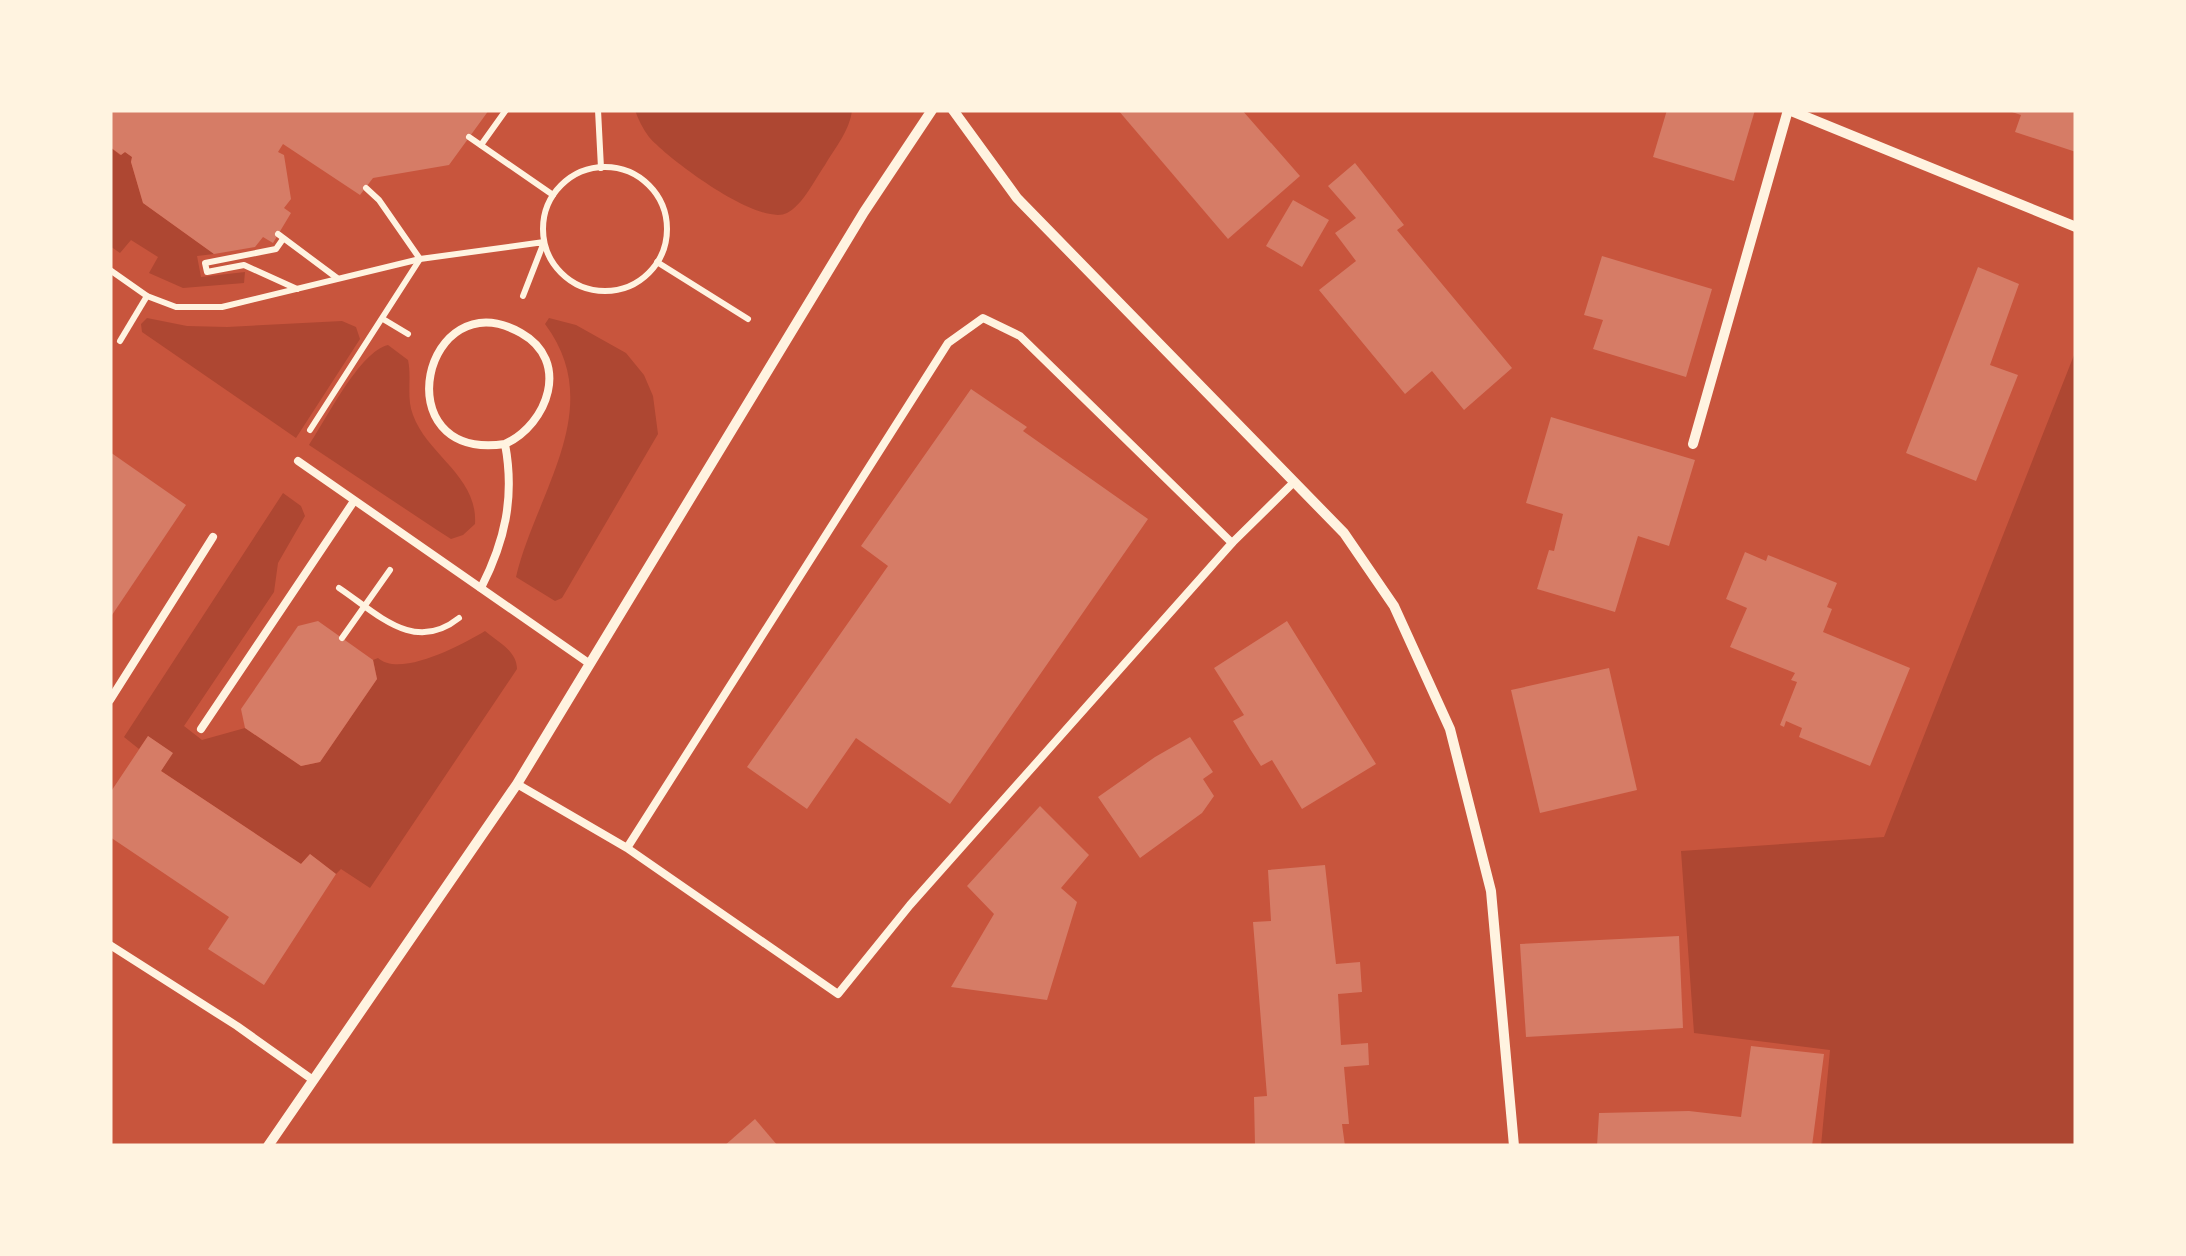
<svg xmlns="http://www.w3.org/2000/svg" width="2186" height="1256" viewBox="0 0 2186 1256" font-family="Figtree,sans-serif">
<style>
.green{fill:#ae4732}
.building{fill:#d67c66}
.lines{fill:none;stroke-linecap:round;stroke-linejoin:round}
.path{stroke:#fff3e0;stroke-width:6}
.service{stroke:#fff3e0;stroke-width:8}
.minor{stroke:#fff3e0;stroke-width:10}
</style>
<rect width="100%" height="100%" fill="#c8553d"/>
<g class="green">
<path d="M 635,110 L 852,110 C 850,130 835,148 825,165 C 815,179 803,205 787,213 C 759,227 668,159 649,137 C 643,129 638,119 635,110 Z"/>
<path d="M 110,147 L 120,155 L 125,152 L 132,157 L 131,162 L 143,203 L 214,254 L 197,256 L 201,277 L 245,272 L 244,283 L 183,288 L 149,273 L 158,257 L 131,240 L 120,253 L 110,246 Z"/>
<path d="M 147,318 L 187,326 L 227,327 L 342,321 L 356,327 L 360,339 L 296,438 L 142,332 L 141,324 Z"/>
<path d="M 549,318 L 576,325 L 626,353 L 644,375 L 653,396 L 658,434 L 562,598 L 555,601 L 516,577 C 536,492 608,408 545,324 Z"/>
<path d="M 388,345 L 408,360 C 412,378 406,397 413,415 C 428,456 478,476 475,524 L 463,535 L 451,539 L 437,530 L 309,445 C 326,420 359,352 388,345 Z"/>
<path d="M 2076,350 L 2076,1146 L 1821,1146 L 1830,1050 L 1694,1033 L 1681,851 L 1884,837 Z"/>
<path d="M 283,493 L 301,506 L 305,516 L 278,563 L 274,592 L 184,726 L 202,740 L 245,728 L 301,766 L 320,762 L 377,679 L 373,660 L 378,658 C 400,678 462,645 485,631 C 498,642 517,651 517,669 L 370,888 L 341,869 L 336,874 L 310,854 L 301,864 L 161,771 L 172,753 L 148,736 L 139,749 L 124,737 Z"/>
</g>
<g class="building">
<path d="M 110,110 L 489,110 L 449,165 L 373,178 L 360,195 L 283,144 L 278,152 L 284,155 L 291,199 L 284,208 L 291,213 L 273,243 L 263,237 L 255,247 L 214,254 L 143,203 L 131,162 L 132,157 L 125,152 L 121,155 L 110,147 Z"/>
<path d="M 1118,110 L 1242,110 L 1300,176 L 1228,239 Z"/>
<path d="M 1667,110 L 1755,110 L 1734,181 L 1653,157 Z"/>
<path d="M 2006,110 L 2076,110 L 2076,152 L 2015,132 L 2021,115 Z"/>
<path d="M 1355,163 L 1404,225 L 1397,230 L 1512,368 L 1464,410 L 1432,371 L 1405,394 L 1319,290 L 1356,261 L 1335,233 L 1356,218 L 1328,186 Z"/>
<path d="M 1293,200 L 1329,220 L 1302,267 L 1266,246 Z"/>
<path d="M 1602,256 L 1712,289 L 1686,377 L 1593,349 L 1603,320 L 1584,315 Z"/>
<path d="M 1978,267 L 2019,284 L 1990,365 L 2018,375 L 1976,481 L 1906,453 Z"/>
<path d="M 971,389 L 1027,427 L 1023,431 L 1148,519 L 950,804 L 856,738 L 807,809 L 747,767 L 888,566 L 861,546 Z"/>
<path d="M 1551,417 L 1695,460 L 1669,546 L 1638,536 L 1615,612 L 1537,589 L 1549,550 L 1554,551 L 1563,514 L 1526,503 Z"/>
<path d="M 110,452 L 186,505 L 110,618 Z"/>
<path d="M 1745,552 L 1766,561 L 1768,555 L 1837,583 L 1827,607 L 1832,609 L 1823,632 L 1910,668 L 1870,766 L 1799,737 L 1802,728 L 1786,721 L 1784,727 L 1780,725 L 1797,682 L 1791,680 L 1795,673 L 1730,647 L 1747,608 L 1726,599 Z"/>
<path d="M 318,621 L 373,660 L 377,679 L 320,762 L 301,766 L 245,728 L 241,709 L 298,626 Z"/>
<path d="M 1287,621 L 1376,764 L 1302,809 L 1272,760 L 1261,766 L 1250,749 L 1233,721 L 1244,715 L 1214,668 Z"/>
<path d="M 1609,668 L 1637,790 L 1540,813 L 1511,690 Z"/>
<path d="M 148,736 L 173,753 L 161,771 L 301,864 L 310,854 L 336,874 L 264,985 L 208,949 L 229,917 L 110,837 L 110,793 Z"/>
<path d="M 1190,737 L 1213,772 L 1203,779 L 1214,796 L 1202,813 L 1140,858 L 1098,797 L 1155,757 Z"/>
<path d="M 1040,806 L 1089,855 L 1061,888 L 1077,902 L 1047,1000 L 951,987 L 994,914 L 967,886 Z"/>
<path d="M 1325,865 L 1336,964 L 1360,962 L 1362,992 L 1338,994 L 1341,1045 L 1368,1043 L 1369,1065 L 1344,1067 L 1349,1124 L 1342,1124 L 1345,1146 L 1255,1146 L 1254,1097 L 1267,1096 L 1253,922 L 1271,921 L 1268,870 Z"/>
<path d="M 1679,936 L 1683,1028 L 1526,1037 L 1520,944 Z"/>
<path d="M 1751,1046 L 1824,1054 L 1812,1146 L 1597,1146 L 1599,1113 L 1689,1111 L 1741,1117 Z"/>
<path d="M 755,1119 L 778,1146 L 724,1146 Z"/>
</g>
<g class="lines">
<g class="path">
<path d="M 598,110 L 601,168"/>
<path d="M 469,137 L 553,195"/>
<path d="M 481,145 L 506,110"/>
<circle cx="605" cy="229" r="62"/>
<path d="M 278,234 L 337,278"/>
<path d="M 283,239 L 276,249 L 205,263 L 207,272 L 244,265 L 297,289"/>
<path d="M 657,262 L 748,319"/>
<path d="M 110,270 L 147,296 L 176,307 L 222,307 L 420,259 L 544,242 L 523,296"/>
<path d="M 383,319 L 408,334"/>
<path d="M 120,341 L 147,296"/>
<path d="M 310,430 L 420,259 L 379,200 L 366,188"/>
<path d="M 339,588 C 378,614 414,654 459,618"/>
<path d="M 342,638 L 390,570"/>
</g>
<g class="service">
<path d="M 298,461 L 590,664"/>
<path d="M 1232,543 L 1293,483"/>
<path d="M 481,588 C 505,541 515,497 505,444 C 548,424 571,361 521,333 C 424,278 382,462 505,444"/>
<path d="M 110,700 L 213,537"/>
<path d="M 201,729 L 354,501"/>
<path d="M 517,784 L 627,848 L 948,343 L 983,318 L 1020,336 L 1232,543 L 910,905 L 838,994 L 627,848"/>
<path d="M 110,945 L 237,1026 L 313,1080"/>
</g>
<g class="minor">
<path d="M 953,110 L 1017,198 L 1344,533 L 1394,606 L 1450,729 L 1491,891 L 1514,1146"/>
<path d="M 1789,110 L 2076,227"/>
<path d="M 1693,444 L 1788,110"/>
<path d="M 268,1146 L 517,784 L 864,212 L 932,110"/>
</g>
</g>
<rect width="2186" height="1256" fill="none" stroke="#fff3e0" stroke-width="225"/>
</svg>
